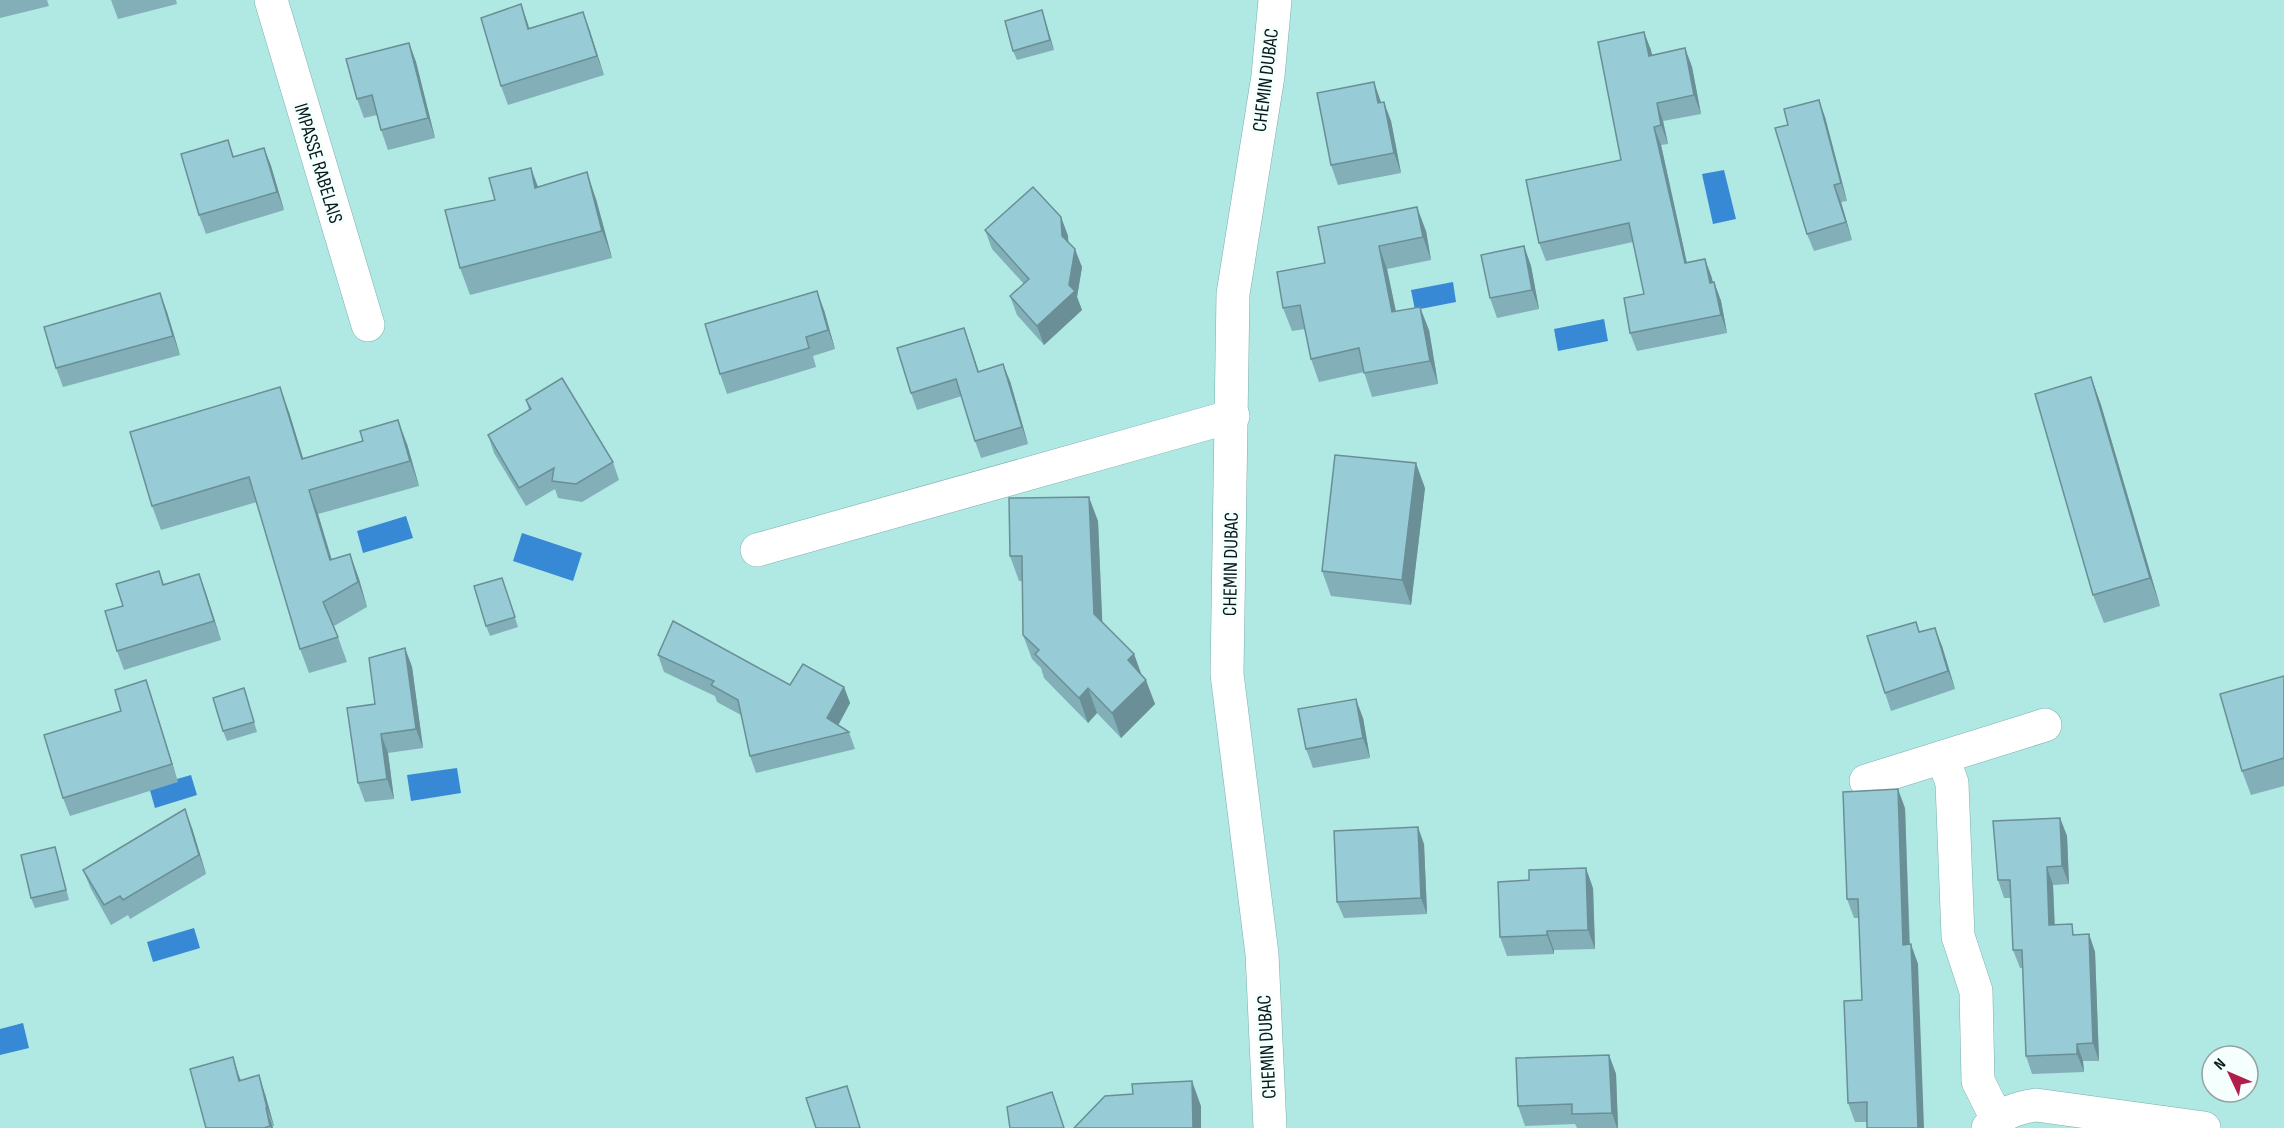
<svg xmlns="http://www.w3.org/2000/svg" width="2284" height="1128" viewBox="0 0 2284 1128" font-family="'Sofia Sans Condensed',sans-serif">
<style>
.water{fill:#3788d5}
.lines{fill:none;stroke-linecap:round;stroke-linejoin:round}
.minor-casing{stroke:#79afab;stroke-width:34}
.minor{stroke:#fff;stroke-width:33}
.wall{fill:#82afb8}
.shaded-wall{fill:#6a8f96}
.building{fill:#97ccd6;stroke:#6a8f96;stroke-width:1.5}
.labels{text-anchor:middle;stroke-width:6;stroke-linejoin:round;paint-order:stroke}
.street-label{font-size:20px;fill:#051a19;stroke:#f4fffe}
</style>
<rect width="100%" height="100%" fill="#b0e8e3"/>
<g class="water">
<path d="M 1724,170 L 1736,219 L 1713,224 L 1702,174 Z"/>
<path d="M 1453,282 L 1456,302 L 1415,310 L 1411,290 Z"/>
<path d="M 1604,319 L 1608,341 L 1558,351 L 1554,329 Z"/>
<path d="M 406,516 L 413,538 L 363,553 L 357,531 Z"/>
<path d="M 522,533 L 582,553 L 573,581 L 513,561 Z"/>
<path d="M 457,768 L 461,793 L 411,801 L 407,775 Z"/>
<path d="M 191,775 L 197,795 L 155,808 L 149,787 Z"/>
<path d="M 194,928 L 200,948 L 153,962 L 147,942 Z"/>
<path d="M 23,1023 L 29,1048 L 0,1055 L 0,1029 Z"/>
</g>
<g class="lines">
<g class="minor-casing">
<g id="minor">
<path d="M 271,0 L 368,325"/>
<path d="M 757,550 L 1233,416"/>
<path d="M 1943,757 L 1952,783 L 1958,936 L 1976,991 L 1978,1081 L 1997,1119"/>
<path d="M 1866,781 L 2045,725"/>
<path d="M 1270,1128 L 1262,954 L 1227,674 L 1233,294 L 1268,76 L 1275,0"/>
<path d="M 1988,1128 C 2003,1113 2015,1108 2036,1105 L 2204,1128"/>
</g>
</g>
<use href="#minor" class="minor"/>
</g>
<g class="wall">
<path d="M 0,0 L 47,0 L 49,6 L 0,18 Z"/>
<path d="M 111,0 L 176,0 L 177,4 L 118,19 Z"/>
<path d="M 583,12 L 604,75 L 508,105 L 501,86 L 529,28 Z"/>
<path d="M 1045,20 L 1054,50 L 1017,60 L 1013,51 Z"/>
<path d="M 1644,32 L 1652,55 L 1685,48 L 1692,67 L 1701,114 L 1663,121 L 1668,144 L 1661,145 L 1687,263 L 1705,259 L 1713,283 L 1714,282 L 1721,301 L 1727,333 L 1637,351 L 1630,333 L 1644,294 L 1633,242 L 1546,261 L 1539,243 L 1621,160 Z"/>
<path d="M 409,43 L 416,62 L 435,138 L 388,150 L 381,130 L 377,115 L 364,118 L 357,99 Z"/>
<path d="M 1382,103 L 1391,121 L 1401,173 L 1338,185 L 1331,165 Z"/>
<path d="M 1825,117 L 1847,201 L 1841,202 L 1852,240 L 1814,251 L 1807,234 Z"/>
<path d="M 228,140 L 234,157 L 264,148 L 271,166 L 284,210 L 206,234 L 199,215 Z"/>
<path d="M 538,187 L 596,199 L 612,258 L 470,295 L 460,268 L 495,200 Z"/>
<path d="M 1061,217 L 1068,236 L 1068,241 L 1082,267 L 1077,297 L 1082,310 L 1044,345 L 1017,315 L 1010,296 L 1024,284 L 992,249 L 985,230 Z"/>
<path d="M 1426,231 L 1431,260 L 1387,269 L 1396,312 L 1429,330 L 1438,384 L 1372,397 L 1364,372 L 1319,382 L 1311,359 L 1305,329 L 1292,331 L 1283,308 L 1325,263 Z"/>
<path d="M 1524,246 L 1531,266 L 1539,309 L 1497,318 L 1490,298 Z"/>
<path d="M 160,293 L 167,312 L 180,355 L 63,387 L 56,368 Z"/>
<path d="M 824,310 L 835,349 L 813,356 L 816,367 L 727,394 L 720,374 Z"/>
<path d="M 970,345 L 979,372 L 1010,381 L 1028,444 L 981,458 L 975,441 L 962,396 L 917,410 L 911,393 Z"/>
<path d="M 2091,377 L 2101,405 L 2160,606 L 2104,623 L 2093,595 Z"/>
<path d="M 526,400 L 613,462 L 619,480 L 582,502 L 558,498 L 555,489 L 526,506 L 494,453 L 488,435 L 529,410 Z"/>
<path d="M 289,412 L 303,459 L 407,444 L 419,486 L 318,514 L 332,560 L 350,554 L 359,579 L 367,607 L 334,626 L 347,662 L 309,673 L 300,649 L 257,502 L 161,530 L 152,506 Z"/>
<path d="M 1425,488 L 1411,605 L 1331,596 L 1322,571 Z"/>
<path d="M 1098,521 L 1102,622 L 1134,654 L 1141,674 L 1155,704 L 1121,738 L 1097,713 L 1088,723 L 1044,678 L 1041,668 L 1032,659 L 1023,635 L 1023,581 L 1019,581 L 1010,556 Z"/>
<path d="M 159,571 L 164,584 L 199,574 L 221,640 L 124,670 L 117,651 L 123,606 Z"/>
<path d="M 502,578 L 518,627 L 490,636 L 486,626 Z"/>
<path d="M 1919,632 L 1942,646 L 1955,689 L 1891,711 L 1885,693 Z"/>
<path d="M 405,648 L 412,667 L 423,748 L 388,753 L 394,799 L 365,802 L 358,783 L 375,704 Z"/>
<path d="M 658,655 L 790,685 L 844,687 L 850,703 L 838,725 L 849,732 L 855,749 L 756,773 L 750,756 L 741,715 L 717,702 L 715,696 L 664,672 Z"/>
<path d="M 2284,676 L 2284,786 L 2251,795 L 2242,771 Z"/>
<path d="M 146,680 L 152,698 L 178,782 L 70,816 L 63,798 L 121,711 Z"/>
<path d="M 247,698 L 257,732 L 227,741 L 223,731 Z"/>
<path d="M 1363,718 L 1370,758 L 1313,768 L 1306,749 Z"/>
<path d="M 1905,808 L 1910,945 L 1918,964 L 1867,1122 L 1855,1122 L 1848,1103 L 1862,1000 L 1859,918 L 1854,918 L 1847,899 Z"/>
<path d="M 2060,818 L 2067,836 L 2069,884 L 2053,885 L 2055,925 L 2076,935 L 2089,934 L 2095,952 L 2099,1061 L 2083,1061 L 2084,1072 L 2032,1074 L 2026,1056 L 2023,968 L 2020,968 L 2013,950 L 2011,898 L 2004,898 L 1998,880 Z"/>
<path d="M 192,828 L 206,874 L 130,919 L 128,915 L 111,925 L 91,889 L 83,870 Z"/>
<path d="M 1424,844 L 1427,914 L 1344,918 L 1337,902 Z"/>
<path d="M 55,847 L 58,857 L 69,900 L 35,908 L 31,898 Z"/>
<path d="M 1593,888 L 1595,949 L 1554,950 L 1554,954 L 1507,956 L 1500,937 Z"/>
<path d="M 1609,1055 L 1616,1074 L 1618,1128 L 1577,1128 L 1575,1124 L 1525,1126 L 1518,1106 Z"/>
<path d="M 239,1076 L 241,1080 L 265,1094 L 274,1126 L 272,1126 L 273,1128 L 206,1128 Z"/>
</g>
<g class="shaded-wall">
<path d="M 521,4 L 528,24 L 535,48 L 528,29 Z"/>
<path d="M 1042,10 L 1054,50 L 1050,40 Z"/>
<path d="M 583,12 L 590,31 L 604,75 L 597,56 Z"/>
<path d="M 1644,32 L 1651,50 L 1656,74 L 1649,56 Z"/>
<path d="M 409,43 L 416,62 L 435,138 L 428,118 Z"/>
<path d="M 1685,48 L 1692,67 L 1701,114 L 1694,95 Z"/>
<path d="M 1374,82 L 1381,102 L 1385,122 L 1378,103 Z"/>
<path d="M 1819,100 L 1825,117 L 1847,201 L 1841,183 Z"/>
<path d="M 1384,102 L 1391,121 L 1401,173 L 1394,153 Z"/>
<path d="M 1657,103 L 1663,121 L 1668,144 L 1661,125 Z"/>
<path d="M 1654,127 L 1661,145 L 1691,282 L 1685,263 Z"/>
<path d="M 264,148 L 271,166 L 284,210 L 277,192 Z"/>
<path d="M 531,168 L 541,195 L 535,188 Z"/>
<path d="M 587,172 L 596,199 L 612,258 L 602,231 Z"/>
<path d="M 1834,185 L 1841,202 L 1852,240 L 1846,222 Z"/>
<path d="M 1417,207 L 1426,231 L 1431,260 L 1423,237 Z"/>
<path d="M 1061,217 L 1068,236 L 1069,254 L 1062,236 Z"/>
<path d="M 1379,246 L 1387,269 L 1401,336 L 1392,312 Z"/>
<path d="M 1524,246 L 1531,266 L 1539,309 L 1532,290 Z"/>
<path d="M 1075,249 L 1082,267 L 1077,297 L 1082,310 L 1044,345 L 1037,326 L 1069,285 Z"/>
<path d="M 1705,259 L 1712,278 L 1716,302 L 1710,283 Z"/>
<path d="M 1714,282 L 1721,301 L 1727,333 L 1721,315 Z"/>
<path d="M 817,291 L 824,310 L 835,349 L 828,330 Z"/>
<path d="M 160,293 L 167,312 L 180,355 L 173,336 Z"/>
<path d="M 1420,307 L 1429,330 L 1438,384 L 1430,361 Z"/>
<path d="M 964,328 L 970,345 L 984,389 L 978,372 Z"/>
<path d="M 1003,364 L 1010,381 L 1028,444 L 1022,427 Z"/>
<path d="M 2091,377 L 2101,405 L 2160,606 L 2150,578 Z"/>
<path d="M 280,387 L 289,412 L 311,484 L 302,459 Z"/>
<path d="M 398,420 L 407,444 L 419,486 L 410,461 Z"/>
<path d="M 1416,463 L 1425,488 L 1411,605 L 1402,580 Z"/>
<path d="M 309,490 L 318,514 L 339,585 L 330,560 Z"/>
<path d="M 1089,497 L 1098,521 L 1103,638 L 1094,614 Z"/>
<path d="M 350,554 L 359,579 L 367,607 L 358,582 Z"/>
<path d="M 199,574 L 206,593 L 221,640 L 214,621 Z"/>
<path d="M 1935,628 L 1942,646 L 1955,689 L 1948,671 Z"/>
<path d="M 405,648 L 412,667 L 423,748 L 416,729 Z"/>
<path d="M 1134,654 L 1143,679 L 1128,660 Z"/>
<path d="M 146,680 L 152,698 L 178,782 L 172,764 Z"/>
<path d="M 1146,680 L 1155,704 L 1121,738 L 1112,713 Z"/>
<path d="M 844,687 L 850,703 L 833,735 L 827,718 Z"/>
<path d="M 1088,688 L 1097,713 L 1088,723 L 1079,698 Z"/>
<path d="M 1356,699 L 1363,718 L 1370,758 L 1363,738 Z"/>
<path d="M 381,734 L 388,753 L 394,799 L 387,779 Z"/>
<path d="M 1898,789 L 1905,808 L 1910,964 L 1903,945 Z"/>
<path d="M 185,809 L 192,828 L 206,874 L 199,855 Z"/>
<path d="M 2060,818 L 2067,836 L 2069,884 L 2062,866 Z"/>
<path d="M 1418,827 L 1424,844 L 1427,914 L 1421,898 Z"/>
<path d="M 2047,867 L 2053,885 L 2055,943 L 2049,925 Z"/>
<path d="M 1586,868 L 1593,888 L 1595,949 L 1588,930 Z"/>
<path d="M 1547,931 L 1554,950 L 1554,954 L 1547,935 Z"/>
<path d="M 2089,934 L 2095,952 L 2099,1061 L 2093,1043 Z"/>
<path d="M 1911,944 L 1918,964 L 1924,1128 L 1918,1128 Z"/>
<path d="M 2077,1044 L 2083,1061 L 2084,1072 L 2077,1054 Z"/>
<path d="M 1609,1055 L 1616,1074 L 1618,1128 L 1617,1128 L 1612,1113 Z"/>
<path d="M 233,1057 L 239,1076 L 246,1099 L 239,1081 Z"/>
<path d="M 259,1075 L 265,1094 L 274,1126 L 267,1108 Z"/>
<path d="M 1192,1081 L 1201,1106 L 1201,1128 L 1193,1128 Z"/>
<path d="M 266,1108 L 273,1128 L 271,1128 L 270,1126 Z"/>
</g>
<g class="building">
<path d="M 521,4 L 528,29 L 583,12 L 597,56 L 501,86 L 481,18 Z"/>
<path d="M 1042,10 L 1050,40 L 1013,51 L 1005,21 Z"/>
<path d="M 1644,32 L 1649,56 L 1685,48 L 1694,95 L 1657,103 L 1661,125 L 1654,127 L 1685,263 L 1705,259 L 1710,283 L 1714,282 L 1721,315 L 1630,333 L 1624,298 L 1644,294 L 1629,223 L 1539,243 L 1526,180 L 1621,160 L 1598,42 Z"/>
<path d="M 409,43 L 428,118 L 381,130 L 372,95 L 357,99 L 346,59 Z"/>
<path d="M 1374,82 L 1378,103 L 1384,102 L 1394,153 L 1331,165 L 1317,93 Z"/>
<path d="M 1819,100 L 1841,183 L 1834,185 L 1846,222 L 1807,234 L 1775,128 L 1788,125 L 1784,109 Z"/>
<path d="M 228,140 L 233,157 L 264,148 L 277,192 L 199,215 L 181,154 Z"/>
<path d="M 531,168 L 535,188 L 587,172 L 602,231 L 460,268 L 445,210 L 495,200 L 489,178 Z"/>
<path d="M 1033,187 L 1061,217 L 1062,236 L 1075,249 L 1069,285 L 1075,291 L 1037,326 L 1010,296 L 1029,279 L 985,230 Z"/>
<path d="M 1417,207 L 1423,237 L 1379,246 L 1392,312 L 1420,307 L 1430,361 L 1364,373 L 1359,348 L 1311,359 L 1300,305 L 1283,308 L 1277,272 L 1325,263 L 1318,227 Z"/>
<path d="M 1524,246 L 1532,290 L 1490,298 L 1481,255 Z"/>
<path d="M 817,291 L 828,330 L 806,337 L 809,348 L 720,374 L 705,324 Z"/>
<path d="M 160,293 L 173,336 L 56,368 L 44,327 Z"/>
<path d="M 964,328 L 978,372 L 1003,364 L 1022,427 L 975,441 L 956,379 L 911,393 L 897,348 Z"/>
<path d="M 2091,377 L 2150,578 L 2093,595 L 2035,394 Z"/>
<path d="M 562,378 L 613,462 L 576,484 L 552,481 L 554,468 L 519,488 L 488,435 L 531,409 L 526,400 Z"/>
<path d="M 280,387 L 302,459 L 363,441 L 360,431 L 398,420 L 410,461 L 309,490 L 330,560 L 350,554 L 358,582 L 323,602 L 338,637 L 300,649 L 249,477 L 152,506 L 130,432 Z"/>
<path d="M 1335,455 L 1416,463 L 1402,580 L 1322,571 Z"/>
<path d="M 1089,497 L 1094,614 L 1134,654 L 1128,660 L 1146,680 L 1112,713 L 1088,688 L 1079,698 L 1035,654 L 1039,650 L 1023,635 L 1022,556 L 1010,556 L 1009,498 Z"/>
<path d="M 159,571 L 163,585 L 199,574 L 214,621 L 117,651 L 105,611 L 123,606 L 116,584 Z"/>
<path d="M 502,578 L 515,617 L 486,626 L 474,586 Z"/>
<path d="M 673,621 L 790,685 L 803,664 L 844,687 L 827,718 L 849,732 L 750,756 L 738,700 L 711,685 L 714,681 L 658,655 Z"/>
<path d="M 1916,622 L 1919,632 L 1935,628 L 1948,671 L 1885,693 L 1867,636 Z"/>
<path d="M 405,648 L 416,729 L 381,734 L 387,779 L 358,783 L 347,708 L 375,704 L 369,658 Z"/>
<path d="M 2284,676 L 2284,758 L 2242,771 L 2220,694 Z"/>
<path d="M 146,680 L 172,764 L 63,798 L 44,735 L 121,711 L 115,690 Z"/>
<path d="M 244,688 L 254,722 L 223,731 L 213,698 Z"/>
<path d="M 1356,699 L 1363,738 L 1306,749 L 1298,709 Z"/>
<path d="M 1898,789 L 1903,945 L 1911,944 L 1918,1128 L 1867,1128 L 1867,1102 L 1848,1103 L 1844,1001 L 1862,1000 L 1858,899 L 1847,899 L 1843,792 Z"/>
<path d="M 185,809 L 199,855 L 123,900 L 120,896 L 104,905 L 83,870 Z"/>
<path d="M 2060,818 L 2062,866 L 2047,867 L 2049,925 L 2072,924 L 2073,935 L 2089,934 L 2093,1043 L 2077,1044 L 2077,1054 L 2026,1056 L 2022,950 L 2013,950 L 2010,880 L 1998,880 L 1993,821 Z"/>
<path d="M 1418,827 L 1421,898 L 1337,902 L 1334,831 Z"/>
<path d="M 55,847 L 66,890 L 31,898 L 21,855 Z"/>
<path d="M 1586,868 L 1588,930 L 1547,931 L 1547,935 L 1500,937 L 1498,882 L 1529,880 L 1529,870 Z"/>
<path d="M 1609,1055 L 1612,1113 L 1572,1114 L 1572,1104 L 1518,1106 L 1516,1058 Z"/>
<path d="M 233,1057 L 239,1081 L 259,1075 L 267,1108 L 266,1108 L 270,1126 L 264,1128 L 206,1128 L 190,1069 Z"/>
<path d="M 1192,1081 L 1193,1128 L 1074,1128 L 1105,1096 L 1133,1094 L 1132,1084 Z"/>
<path d="M 847,1086 L 860,1128 L 816,1128 L 806,1098 Z"/>
<path d="M 1052,1092 L 1064,1128 L 1010,1128 L 1007,1107 Z"/>
</g>
<g class="labels">
<g class="street-label">
<text transform="translate(1265 80) rotate(-83)" y="7">CHEMIN DUBAC</text>
<text transform="translate(319 163) rotate(73)" y="7">IMPASSE RABELAIS</text>
<text transform="translate(1230 564) rotate(-89)" y="7">CHEMIN DUBAC</text>
<text transform="translate(1266 1047) rotate(-93)" y="7">CHEMIN DUBAC</text>
</g>
</g>
<g transform="translate(2230 1074) rotate(314)"><circle r="28" fill="#f4fffe" stroke="#94a3a2" stroke-width="1.5"/>
<path d="M0-4.5L10 22L0 15L-10 22Z" fill="#b01e4a"/>
<text y="-9" font-size="16" font-weight="bold" text-anchor="middle" fill="#051a19">N</text>
</g>
</svg>
